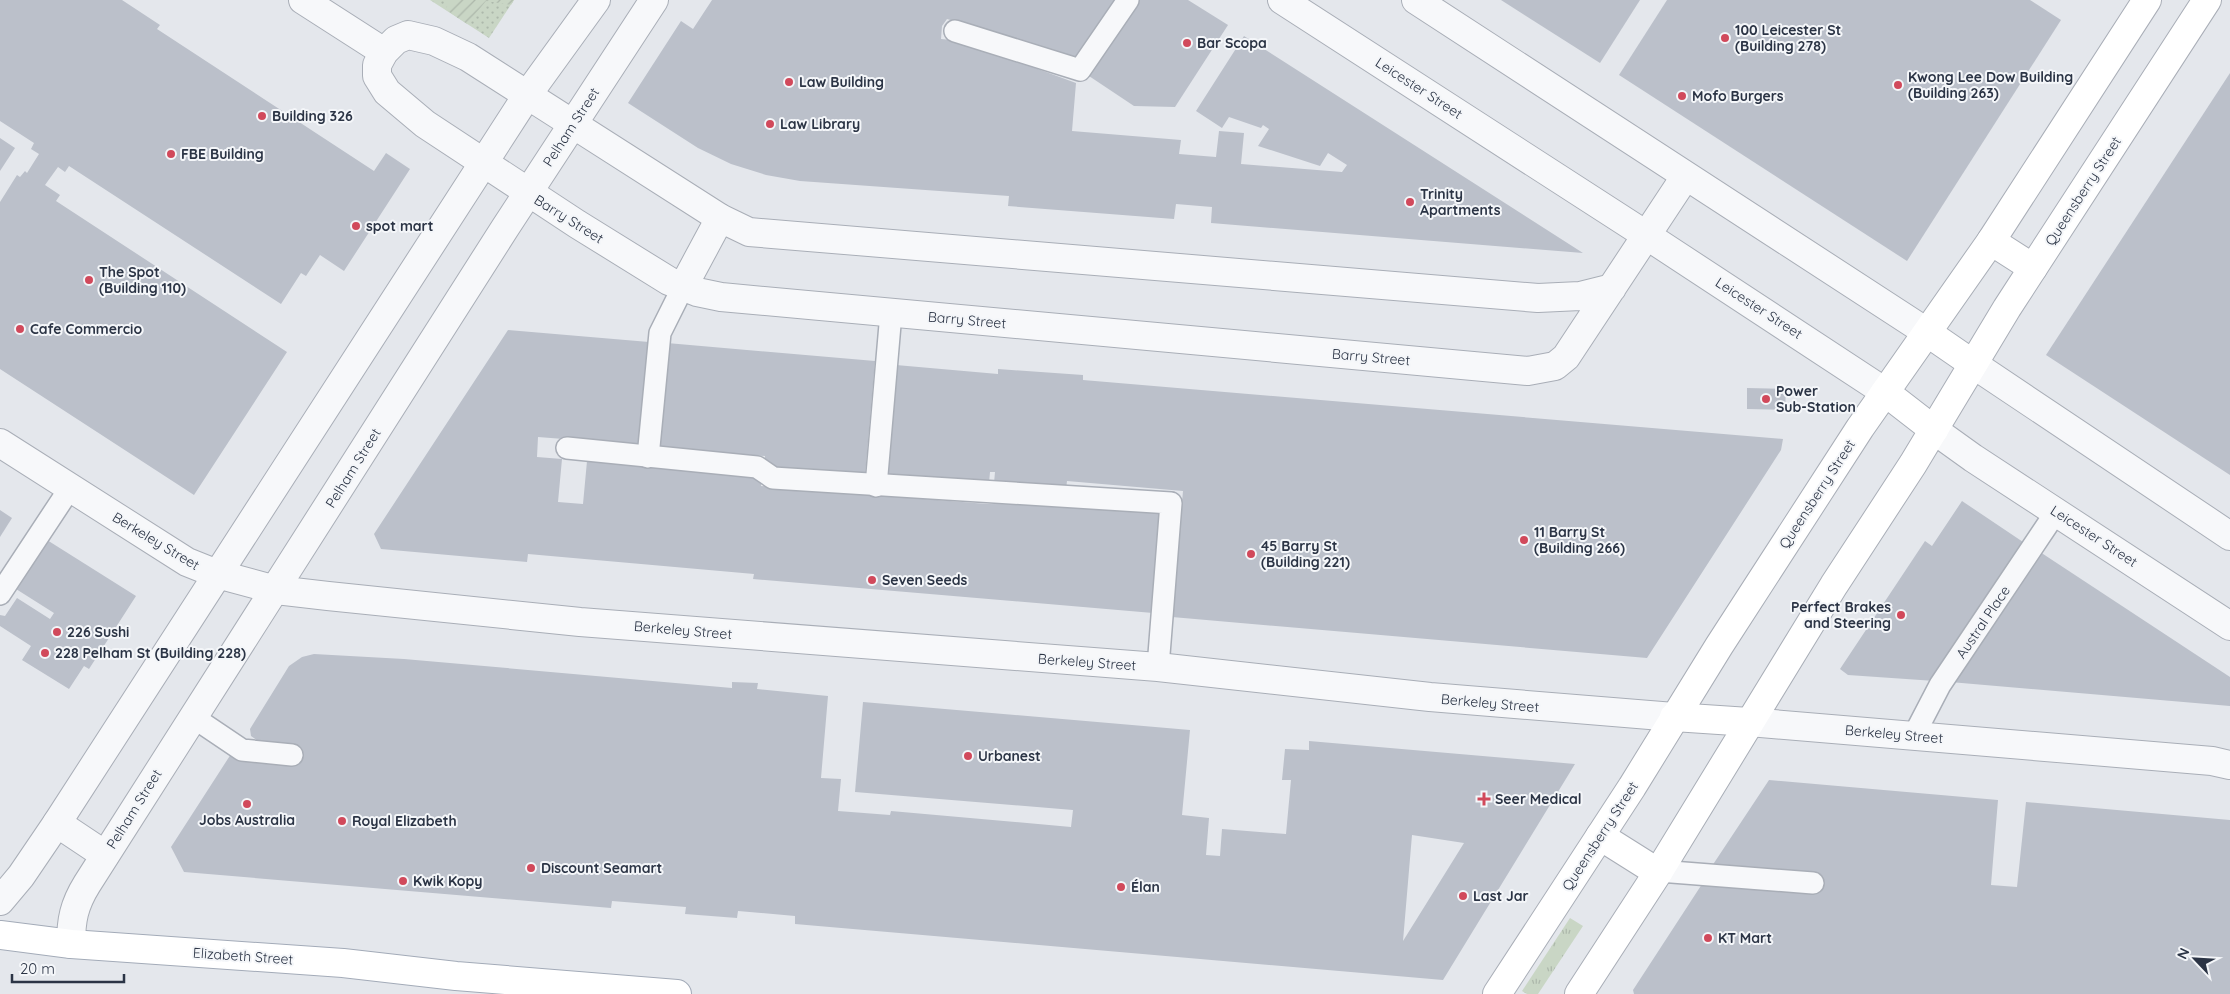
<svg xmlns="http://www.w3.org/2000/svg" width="2230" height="994" viewBox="0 0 2230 994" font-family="Quicksand,sans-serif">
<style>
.grass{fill:url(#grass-tufts)}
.park{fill:url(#park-dots)}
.garden{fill:url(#garden-furrows)}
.building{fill:#bbc0ca;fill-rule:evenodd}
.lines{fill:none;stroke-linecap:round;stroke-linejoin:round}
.service-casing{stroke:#a9aeb7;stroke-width:24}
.pedestrian-casing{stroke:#a9aeb7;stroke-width:30}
.minor-casing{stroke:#a9aeb7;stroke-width:30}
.secondary-casing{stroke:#a9aeb7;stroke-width:30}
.primary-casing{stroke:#a3abb8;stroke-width:30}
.service{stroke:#f7f8fa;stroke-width:21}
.pedestrian{stroke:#f7f8fa;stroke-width:28}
.minor{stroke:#f7f8fa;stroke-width:28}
.secondary{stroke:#fff;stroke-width:28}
.primary{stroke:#fff;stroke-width:28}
.poi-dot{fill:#d1495b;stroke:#f4f6f9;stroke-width:2}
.labels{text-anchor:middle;stroke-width:4;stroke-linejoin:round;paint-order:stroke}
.poi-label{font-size:14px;font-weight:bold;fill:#2b3445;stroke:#f4f6f9;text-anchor:start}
.street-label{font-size:14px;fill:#2b3445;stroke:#f4f6f9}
</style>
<defs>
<pattern id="grass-tufts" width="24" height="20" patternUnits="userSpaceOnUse" patternTransform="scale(1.25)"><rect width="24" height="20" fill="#c9d6c5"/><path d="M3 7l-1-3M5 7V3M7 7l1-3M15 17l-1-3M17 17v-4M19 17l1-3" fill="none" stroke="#adb8ab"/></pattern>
<pattern id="park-dots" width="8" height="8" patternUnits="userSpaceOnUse" patternTransform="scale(1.25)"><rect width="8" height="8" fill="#c9d6c5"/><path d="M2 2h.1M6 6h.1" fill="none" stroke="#adb8ab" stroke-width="1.8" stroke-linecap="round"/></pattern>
<pattern id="garden-furrows" width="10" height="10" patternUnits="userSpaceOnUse" patternTransform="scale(1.25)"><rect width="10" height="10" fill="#c9d6c5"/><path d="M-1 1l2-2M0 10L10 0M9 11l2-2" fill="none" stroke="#adb8ab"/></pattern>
</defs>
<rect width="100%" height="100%" fill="#e4e7ec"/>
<path class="grass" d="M 1570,918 L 1583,926 L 1538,994 L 1527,994 L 1522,991 Z"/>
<path class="park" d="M 430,0 L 514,0 L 489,38 Z"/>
<path class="garden" d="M 452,0 L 514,0 L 511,5 L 486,1 L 467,24 L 445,9 Z"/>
<g class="building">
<path d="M 0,0 L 122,0 L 160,25 L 157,29 L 374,171 L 386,153 L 410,169 L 344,271 L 320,255 L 306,276 L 301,273 L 281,304 L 69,166 L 65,172 L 58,167 L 45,185 L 60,195 L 56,201 L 287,352 L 194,495 L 0,369 L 0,202 L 17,175 L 20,177 L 25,171 L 27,173 L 39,154 L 31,149 L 34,143 L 0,121 Z"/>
<path d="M 712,0 L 1116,0 L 1078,58 L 947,19 L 942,26 L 941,39 L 962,41 L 1076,83 L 1072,131 L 1181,140 L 1179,154 L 1216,157 L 1219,131 L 1244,133 L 1241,164 L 1342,172 L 1347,165 L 1328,153 L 1320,166 L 1258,146 L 1269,129 L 1263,125 L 1261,128 L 1229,117 L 1222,128 L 1196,111 L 1244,36 L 1583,253 L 1211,223 L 1212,207 L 1176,204 L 1174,219 L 1008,206 L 1009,196 L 800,181 L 766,175 L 731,164 L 698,148 L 628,103 L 681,21 L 693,29 Z"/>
<path d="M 1138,0 L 1188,0 L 1228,25 L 1175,107 L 1134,106 L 1089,76 Z"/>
<path d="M 1501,0 L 1640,0 L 1600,63 Z"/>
<path d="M 1667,0 L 2030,0 L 2061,20 L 1907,261 L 1619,75 Z"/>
<path d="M 2230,73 L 2230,475 L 2046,355 Z"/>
<path d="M 0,138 L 15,148 L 0,171 Z"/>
<path d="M 508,330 L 649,342 L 640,445 L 538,437 L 537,457 L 562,459 L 558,502 L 583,504 L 587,461 L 762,476 L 761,486 L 987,504 L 1076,505 L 1162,511 L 1153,613 L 753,579 L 754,574 L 528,554 L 527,562 L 381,549 L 374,534 Z"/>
<path d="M 667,343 L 875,361 L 865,476 L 764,467 L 765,456 L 658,448 Z"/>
<path d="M 896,365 L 998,374 L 998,369 L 1083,375 L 1083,380 L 1783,439 L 1781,450 L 1647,658 L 1172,617 L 1183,491 L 1067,481 L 1066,489 L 994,483 L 995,472 L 990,472 L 989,483 L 887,474 Z"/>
<path d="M 1747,388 L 1786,389 L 1785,410 L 1747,409 Z"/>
<path d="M 1962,501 L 2026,544 L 1935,681 L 1848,675 L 1840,669 L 1925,541 L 1932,546 Z"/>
<path d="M 0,510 L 12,518 L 0,537 Z"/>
<path d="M 47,540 L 136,596 L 89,669 L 84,666 L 69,689 L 22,660 L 31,646 L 0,626 L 0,615 L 5,616 L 17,598 L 50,619 L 54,613 L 16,589 Z"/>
<path d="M 2037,550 L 2230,677 L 2230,706 L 1950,682 Z"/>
<path d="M 314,654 L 404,659 L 732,688 L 732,682 L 758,683 L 757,689 L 828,696 L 821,778 L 841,779 L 838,811 L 890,815 L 891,811 L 1071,827 L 1073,810 L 855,792 L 863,702 L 1190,730 L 1182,815 L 1209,818 L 1206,855 L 1220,856 L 1222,829 L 1286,834 L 1291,780 L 1282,780 L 1285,749 L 1309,750 L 1309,741 L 1575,764 L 1443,980 L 795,924 L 795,916 L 738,911 L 737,918 L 685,914 L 686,907 L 612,901 L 611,908 L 184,872 L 171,847 L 231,754 L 289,745 L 258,741 L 251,736 L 250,729 L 289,666 L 302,657 ZM 1412,835 L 1464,843 L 1403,941 Z"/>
<path d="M 1769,780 L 1998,800 L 1991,885 L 2017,887 L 2026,802 L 2230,820 L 2230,994 L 1634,994 L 1633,990 L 1704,881 L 1820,890 L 1821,876 L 1712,866 Z"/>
</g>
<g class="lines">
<g class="service-casing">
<g id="service">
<path d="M 955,31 L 1080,70 L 1128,0"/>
<path d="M 567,448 L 757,467 L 773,478 L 1171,503 L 1158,667"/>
<path d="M 648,457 L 660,333 L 683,287"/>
<path d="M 876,486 L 891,313"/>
<path d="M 0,594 L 70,488"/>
<path d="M 193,717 L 242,750 L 292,755"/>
<path d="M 1914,735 L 1940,685 L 2056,512"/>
<path d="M 1659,871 L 1813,883"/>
</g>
</g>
<g class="pedestrian-casing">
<path id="pedestrian" d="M 303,0 L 384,52"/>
</g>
<g class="minor-casing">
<g id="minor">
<path d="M 1282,0 L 1646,235 L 1885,392"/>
<path d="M 1416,0 L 1928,333"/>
<path d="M 683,287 L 720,218"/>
<path d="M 1612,288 L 1580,296 L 1538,298 L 749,232 L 720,218 L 468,57 L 434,41 L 408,35 L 396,40 L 384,52 L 377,65 L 377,76 L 387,92 L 425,124 L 577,224 L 669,281 L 697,292 L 721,297 L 1528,371 L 1555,366 L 1566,357 L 1685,177"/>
<path d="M 1973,364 L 2230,536"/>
<path d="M 1934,430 L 1973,458 L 2230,626"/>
<path d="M 0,443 L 187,562 L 217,574 L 276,590 L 328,596 L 580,622 L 1158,667 L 1430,697 L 1674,717"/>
<path d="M 1749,722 L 2212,761 L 2230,765"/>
<path d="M 57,823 L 105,855"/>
<path d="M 0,901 L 21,876 L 57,823 L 528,94 L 596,0"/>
<path d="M 71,944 C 71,920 74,905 87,884 L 505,228 L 654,0"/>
</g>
</g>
<g class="secondary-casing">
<g id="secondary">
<path d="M 1991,241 L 2033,268"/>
<path d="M 1928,333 L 1973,364"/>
<path d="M 1885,392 L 1934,430"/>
<path d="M 1674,717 L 1749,722"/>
<path d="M 1600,836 L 1654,870 L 1659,871"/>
<path d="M 1497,994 L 1632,787 L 1719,646 L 1860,428 L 1991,241 L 2147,0"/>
<path d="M 1579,994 L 1659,871 L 1834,585 L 1913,464 L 2007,308 L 2207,0"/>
</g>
</g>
<g class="primary-casing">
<path id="primary" d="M 0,935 L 71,944 L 343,963 L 456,976 L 677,994"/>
</g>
<use href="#service" class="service"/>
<use href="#pedestrian" class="pedestrian"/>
<use href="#minor" class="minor"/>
<use href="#secondary" class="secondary"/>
<use href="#primary" class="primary"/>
</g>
<g class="poi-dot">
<circle cx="1725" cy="38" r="5"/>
<circle cx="1187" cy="43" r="5"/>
<circle cx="789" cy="82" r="5"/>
<circle cx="1898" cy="85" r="5"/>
<circle cx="1682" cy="96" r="5"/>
<circle cx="262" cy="116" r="5"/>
<circle cx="770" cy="124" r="5"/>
<circle cx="171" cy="154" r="5"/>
<circle cx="1410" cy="202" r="5"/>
<circle cx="356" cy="226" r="5"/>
<circle cx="89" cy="280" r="5"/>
<circle cx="20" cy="329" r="5"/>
<circle cx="1766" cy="399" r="5"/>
<circle cx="1524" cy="540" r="5"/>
<circle cx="1251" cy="554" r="5"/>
<circle cx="872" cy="580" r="5"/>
<circle cx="1901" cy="615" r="5"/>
<circle cx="57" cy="632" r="5"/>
<circle cx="45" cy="653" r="5"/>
<circle cx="968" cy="756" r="5"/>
<path d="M1481.5 791.5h5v5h5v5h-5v5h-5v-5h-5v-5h5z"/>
<circle cx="247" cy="804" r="5"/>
<circle cx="342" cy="821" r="5"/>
<circle cx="531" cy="868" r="5"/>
<circle cx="403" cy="881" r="5"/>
<circle cx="1121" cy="887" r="5"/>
<circle cx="1463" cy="896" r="5"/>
<circle cx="1708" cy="938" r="5"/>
</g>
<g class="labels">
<g class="poi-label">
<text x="1735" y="35">100 Leicester St<tspan x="1735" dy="16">(Building 278)</tspan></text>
<text x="1197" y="48">Bar Scopa</text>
<text x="1908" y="82">Kwong Lee Dow Building<tspan x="1908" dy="16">(Building 263)</tspan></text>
<text x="799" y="87">Law Building</text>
<text x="1692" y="101">Mofo Burgers</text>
<text x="272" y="121">Building 326</text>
<text x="780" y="129">Law Library</text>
<text x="181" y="159">FBE Building</text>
<text x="1420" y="199">Trinity<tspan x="1420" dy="16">Apartments</tspan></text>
<text x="366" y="231">spot mart</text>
<text x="99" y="277">The Spot<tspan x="99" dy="16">(Building 110)</tspan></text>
<text x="30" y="334">Cafe Commercio</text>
<text x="1776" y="396">Power<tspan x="1776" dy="16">Sub-Station</tspan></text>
<text x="1534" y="537">11 Barry St<tspan x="1534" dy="16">(Building 266)</tspan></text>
<text x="1261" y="551">45 Barry St<tspan x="1261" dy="16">(Building 221)</tspan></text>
<text x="882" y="585">Seven Seeds</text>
<text x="1891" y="612" text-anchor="end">Perfect Brakes<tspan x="1891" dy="16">and Steering</tspan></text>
<text x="67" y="637">226 Sushi</text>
<text x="55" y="658">228 Pelham St (Building 228)</text>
<text x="978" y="761">Urbanest</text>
<text x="1495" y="804">Seer Medical</text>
<text x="247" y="825" text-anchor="middle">Jobs Australia</text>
<text x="352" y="826">Royal Elizabeth</text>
<text x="541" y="873">Discount Seamart</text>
<text x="413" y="886">Kwik Kopy</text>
<text x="1131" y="892">Élan</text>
<text x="1473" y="901">Last Jar</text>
<text x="1718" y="943">KT Mart</text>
</g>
<g class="street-label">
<text transform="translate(1419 88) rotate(33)" y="5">Leicester Street</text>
<text transform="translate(571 127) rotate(-57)" y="5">Pelham Street</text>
<text transform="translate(2083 191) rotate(-57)" y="5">Queensberry Street</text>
<text transform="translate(569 219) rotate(32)" y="5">Barry Street</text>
<text transform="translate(1759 308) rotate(33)" y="5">Leicester Street</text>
<text transform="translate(967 320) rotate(5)" y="5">Barry Street</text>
<text transform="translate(1371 357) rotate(5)" y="5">Barry Street</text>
<text transform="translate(353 468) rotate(-58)" y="5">Pelham Street</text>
<text transform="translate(1817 494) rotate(-57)" y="5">Queensberry Street</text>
<text transform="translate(2094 536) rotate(33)" y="5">Leicester Street</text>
<text transform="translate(156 541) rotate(31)" y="5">Berkeley Street</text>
<text transform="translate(1983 622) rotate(-56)" y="5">Austral Place</text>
<text transform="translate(683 630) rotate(5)" y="5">Berkeley Street</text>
<text transform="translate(1087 662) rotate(4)" y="5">Berkeley Street</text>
<text transform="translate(1490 703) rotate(5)" y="5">Berkeley Street</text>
<text transform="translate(1894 734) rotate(5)" y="5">Berkeley Street</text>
<text transform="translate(134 809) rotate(-58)" y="5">Pelham Street</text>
<text transform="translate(1600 836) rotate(-57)" y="5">Queensberry Street</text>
<text transform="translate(243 956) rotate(4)" y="5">Elizabeth Street</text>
</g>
</g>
<g transform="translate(2195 959) rotate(295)" stroke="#f4f6f9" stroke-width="4" paint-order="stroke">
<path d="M0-4L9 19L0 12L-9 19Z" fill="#2b3445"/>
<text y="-8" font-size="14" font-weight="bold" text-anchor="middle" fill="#2b3445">N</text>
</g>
<path d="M12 974v8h112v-8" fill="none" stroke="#2b3445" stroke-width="2.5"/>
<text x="20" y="974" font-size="15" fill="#2b3445" stroke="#f4f6f9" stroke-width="4" paint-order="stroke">20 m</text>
</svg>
